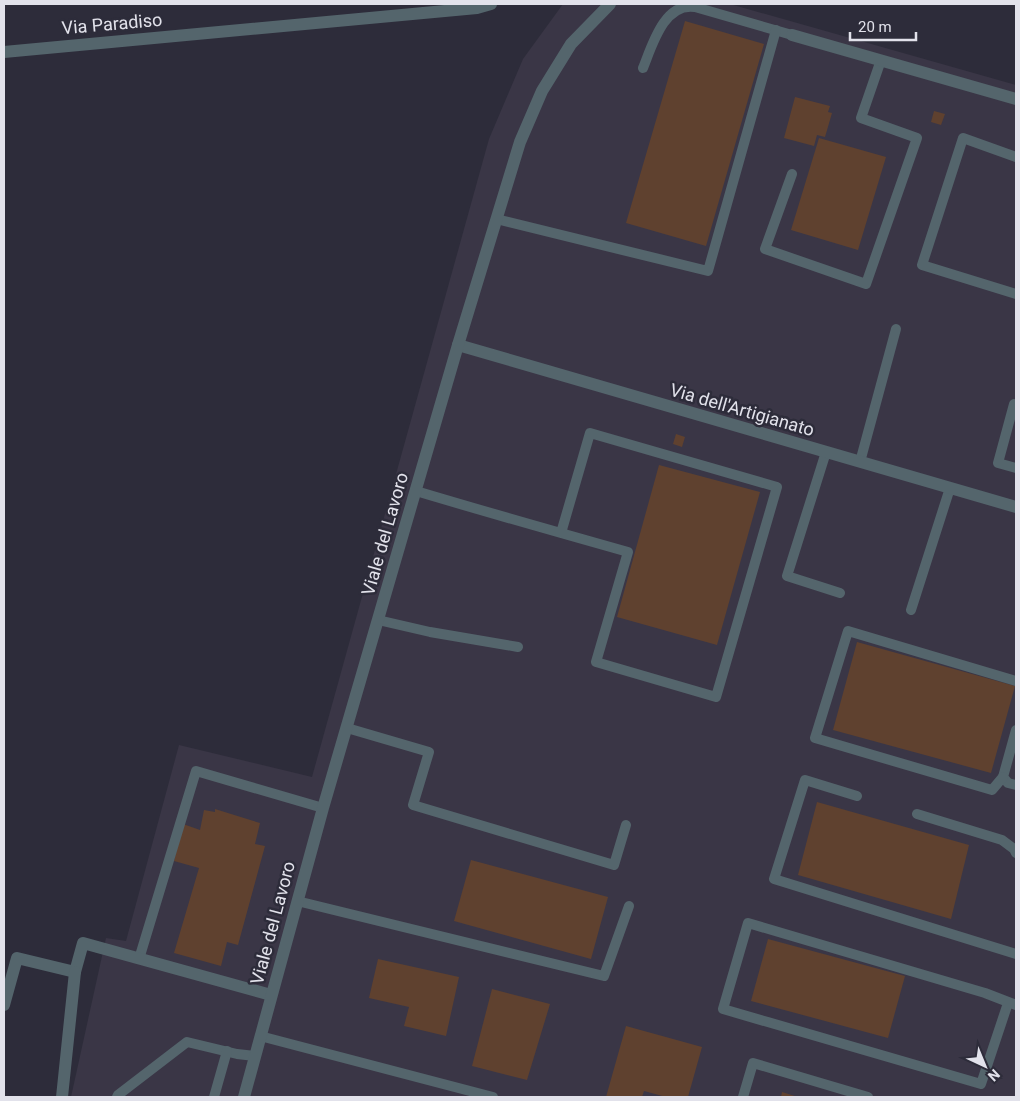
<svg xmlns="http://www.w3.org/2000/svg" width="1020" height="1101" viewBox="0 0 1020 1101" font-family="Roboto,sans-serif">
<style>
.industrial{fill:#3a3646}
.building{fill:#5f412f}
.lines{fill:none;stroke-linecap:round;stroke-linejoin:round}
.service{stroke:#54656c;stroke-width:10}
.minor{stroke:#54656c;stroke-width:12}
.tertiary{stroke:#54656c;stroke-width:12}
.labels{text-anchor:middle;stroke-width:5;stroke-linejoin:round;paint-order:stroke}
.street-label{font-size:18px;fill:#e2e2eb;stroke:#2d2c3a}
</style>
<rect width="100%" height="100%" fill="#2d2c3a"/>
<path class="industrial" d="M 563,4 L 730,4 L 1016,85 L 1016,1097 L 71,1097 L 106,938 L 126,941 L 179,745 L 312,777 L 489,139 L 523,59 Z"/>
<g class="building">
<path d="M 685,21 L 764,44 L 706,246 L 626,223 Z"/>
<path d="M 795,97 L 830,106 L 828,112 L 832,113 L 825,137 L 817,135 L 814,146 L 784,138 Z"/>
<path d="M 934,111 L 945,114 L 941,125 L 931,122 Z"/>
<path d="M 819,138 L 886,157 L 858,250 L 791,230 Z"/>
<path d="M 676,434 L 685,437 L 682,447 L 673,444 Z"/>
<path d="M 659,465 L 760,492 L 717,645 L 617,617 Z"/>
<path d="M 857,642 L 1015,686 L 991,773 L 833,730 Z"/>
<path d="M 817,802 L 969,845 L 951,919 L 798,875 Z"/>
<path d="M 215,809 L 260,823 L 255,844 L 265,846 L 238,945 L 227,942 L 221,966 L 174,953 L 199,868 L 174,861 L 183,824 L 200,830 L 204,810 L 215,812 Z"/>
<path d="M 471,860 L 608,897 L 591,959 L 454,921 Z"/>
<path d="M 768,939 L 905,976 L 888,1038 L 751,1001 Z"/>
<path d="M 378,959 L 459,977 L 446,1036 L 404,1026 L 409,1007 L 369,998 Z"/>
<path d="M 492,989 L 550,1004 L 527,1080 L 472,1066 Z"/>
<path d="M 626,1026 L 702,1047 L 688,1097 L 666,1097 L 644,1091 L 642,1097 L 606,1097 Z"/>
<path d="M 782,1092 L 798,1097 L 781,1097 Z"/>
</g>
<g class="lines">
<g class="service">
<path d="M 643,68 C 652,46 664,2 695,7 L 792,35"/>
<path d="M 1016,157 L 963,138 L 922,265 L 1016,294"/>
<path d="M 792,174 L 765,249 L 866,284 L 917,138 L 861,118 L 881,60"/>
<path d="M 496,219 L 708,271 L 776,30"/>
<path d="M 1014,404 L 998,463 L 1016,468"/>
<path d="M 826,452 L 787,576 L 840,593"/>
<path d="M 860,462 L 896,329"/>
<path d="M 416,491 C 486,512 557,532 628,552 L 596,662 L 716,697 L 777,487 L 590,433 L 561,533"/>
<path d="M 911,610 L 950,488"/>
<path d="M 378,620 L 430,632 L 518,647"/>
<path d="M 347,728 L 429,752 L 413,805 L 614,865 L 626,825"/>
<path d="M 1016,730 L 1003,777 L 1008,783 L 1016,785"/>
<path d="M 1003,777 L 992,790 L 815,738 L 848,631 L 1016,681"/>
<path d="M 857,796 L 805,780 L 774,879 L 1016,954"/>
<path d="M 917,814 L 1002,840 L 1014,849 L 1016,853"/>
<path d="M 297,901 L 604,976 L 629,906"/>
<path d="M 139,959 L 196,771 L 323,808"/>
<path d="M 1008,1003 L 981,1084 L 723,1009 L 748,923 L 985,993 L 1016,1005"/>
<path d="M 260,1036 L 493,1097"/>
<path d="M 117,1097 L 118,1095 L 187,1042 L 237,1054 L 255,1056"/>
<path d="M 214,1097 L 227,1051"/>
<path d="M 743,1097 L 753,1063 L 868,1097"/>
</g>
<g class="minor">
<path d="M 792,35 L 1016,99"/>
<path d="M 4,52 L 477,8 L 491,4"/>
<path d="M 458,345 L 1016,507"/>
<path d="M 4,1005 L 17,958 L 75,972 L 83,943 L 271,995"/>
<path d="M 62,1097 L 75,972"/>
</g>
<path class="tertiary" d="M 244,1097 L 323,808 L 458,345 L 520,142 L 542,91 L 571,44 L 610,4"/>
</g>
<g class="labels">
<g class="street-label">
<text transform="translate(112 24) rotate(-5)" y="6">Via Paradiso</text>
<text transform="translate(742 410) rotate(16)" y="6">Via dell'Artigianato</text>
<text transform="translate(385 534) rotate(-74)" y="6">Viale del Lavoro</text>
<text transform="translate(273 923) rotate(-75)" y="6">Viale del Lavoro</text>
</g>
</g>
<rect width="1020" height="1101" fill="none" stroke="#e2e2eb" stroke-width="10"/>
<g transform="translate(985 1066) rotate(136)" stroke="#2d2c3a" stroke-width="4" paint-order="stroke">
<path d="M0-4L9 19L0 12L-9 19Z" fill="#e2e2eb"/>
<text y="-8" font-size="14" font-weight="bold" text-anchor="middle" fill="#e2e2eb">N</text>
</g>
<path d="M850 32v8h66v-8" fill="none" stroke="#e2e2eb" stroke-width="2.5"/>
<text x="858" y="32" font-size="15" fill="#e2e2eb" stroke="#2d2c3a" stroke-width="4" paint-order="stroke">20 m</text>
</svg>
